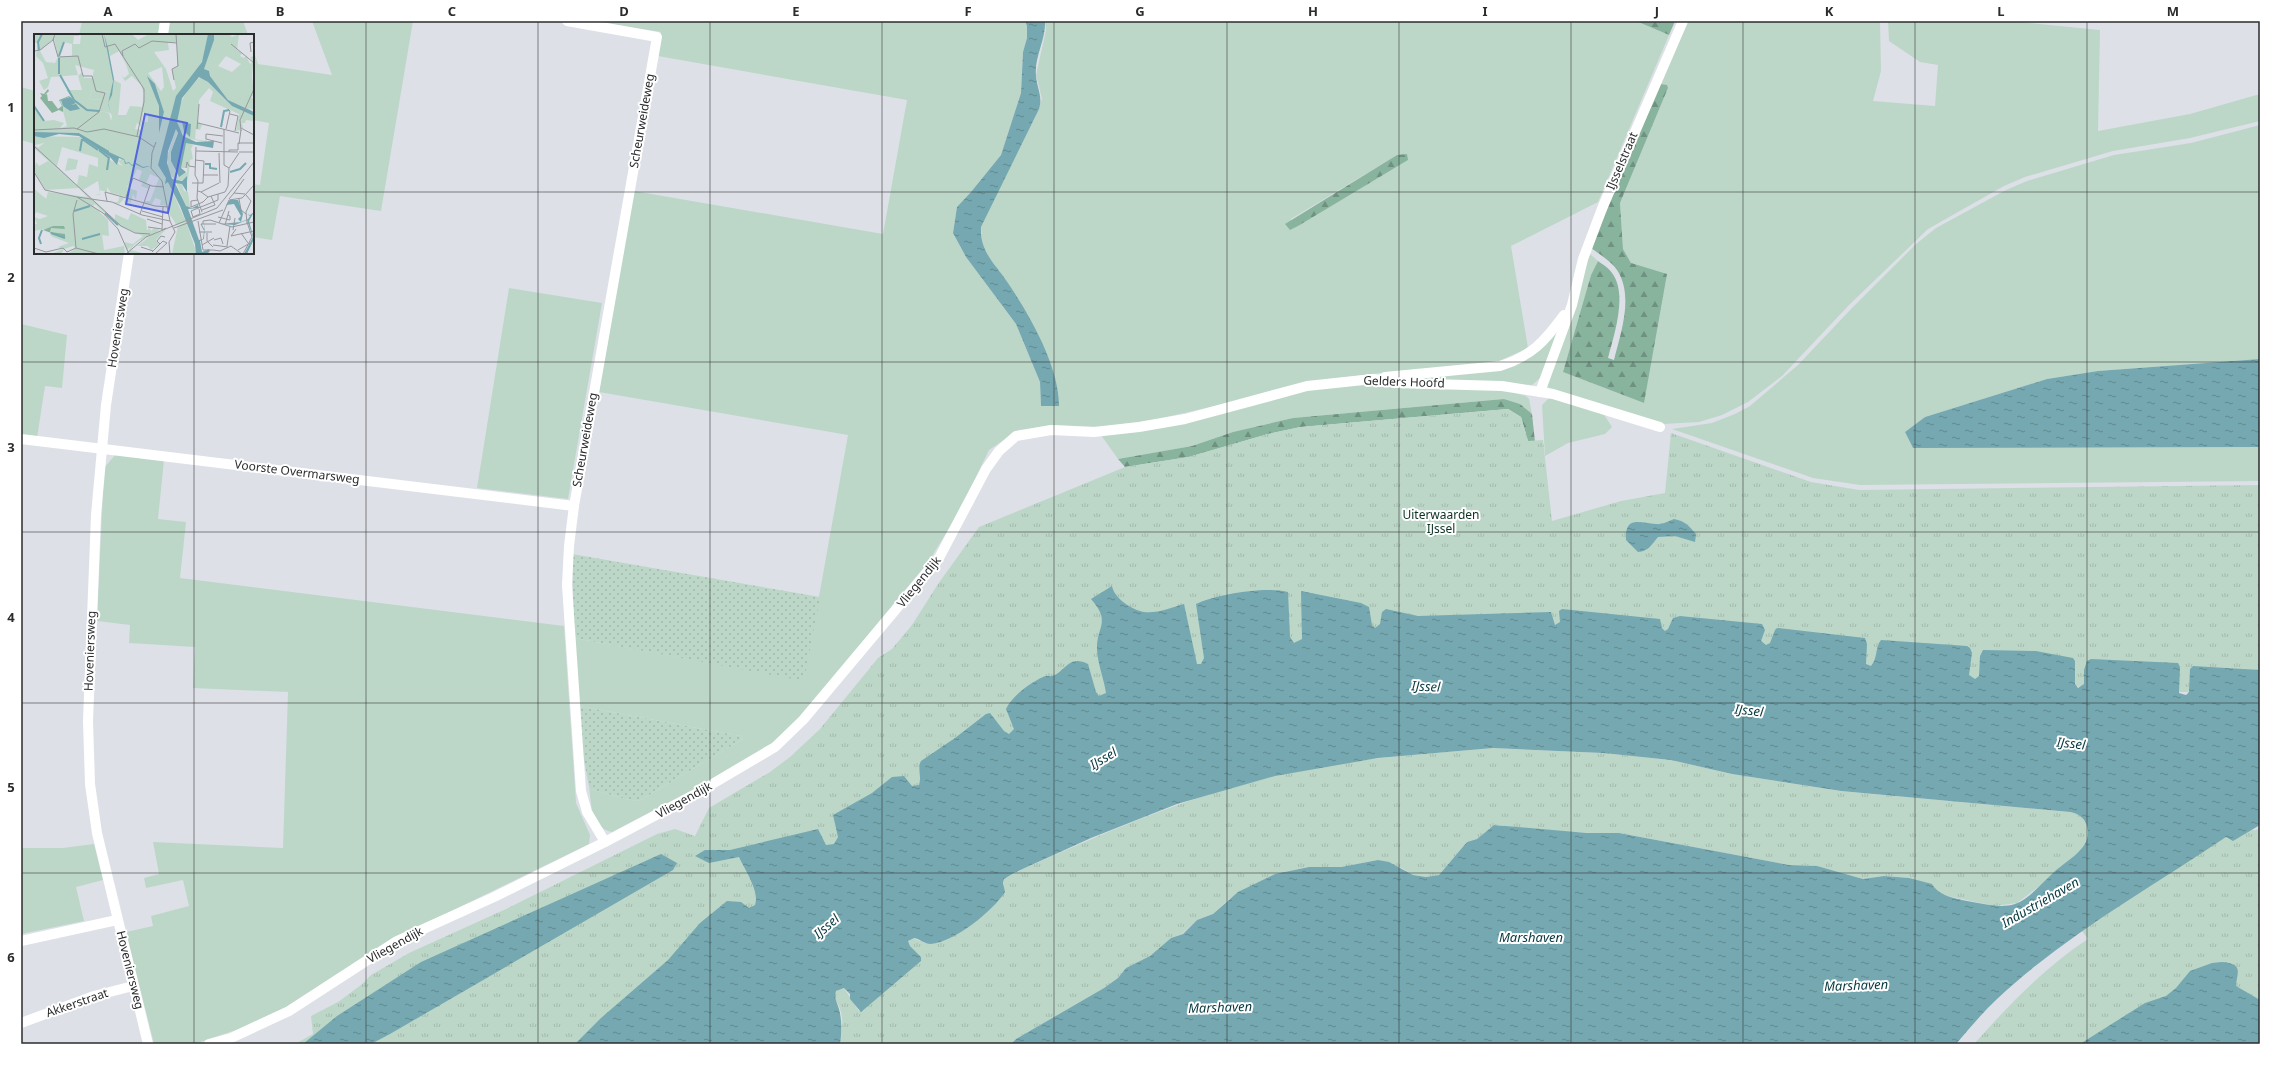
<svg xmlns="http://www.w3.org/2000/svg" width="2281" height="1065" viewBox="0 0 2281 1065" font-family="'Noto Sans',sans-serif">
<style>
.grass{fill:#bcd7c8;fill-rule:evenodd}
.forest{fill:url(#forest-firs)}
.park{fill:url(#park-tufts)}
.garden{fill:url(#garden-dots)}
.water{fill:url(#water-ripples)}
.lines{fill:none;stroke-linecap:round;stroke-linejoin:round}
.minor{stroke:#fff;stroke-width:10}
.grid{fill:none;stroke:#2b2c2e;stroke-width:1;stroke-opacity:0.55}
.labels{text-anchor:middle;stroke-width:4;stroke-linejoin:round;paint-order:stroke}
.street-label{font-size:12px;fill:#2b2c2e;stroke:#fff}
.park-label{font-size:12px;fill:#0b3122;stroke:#fff}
.water-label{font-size:13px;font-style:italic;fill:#05383f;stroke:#fff}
.inset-river{fill:none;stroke:#75a8b0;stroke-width:2}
.inset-road{fill:none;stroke:#96989d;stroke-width:1}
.view{fill:#5267dd;fill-opacity:0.15;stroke:#5267dd;stroke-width:2}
.inset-edge{fill:none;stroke:#2b2c2e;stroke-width:2}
.neatline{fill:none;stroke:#2b2c2e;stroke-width:1.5}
.grid-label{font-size:13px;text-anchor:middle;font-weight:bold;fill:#2b2c2e}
</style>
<defs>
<pattern id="forest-firs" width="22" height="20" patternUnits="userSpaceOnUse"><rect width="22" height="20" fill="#88b39d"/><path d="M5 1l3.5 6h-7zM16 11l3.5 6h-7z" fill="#6f9280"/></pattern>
<pattern id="park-tufts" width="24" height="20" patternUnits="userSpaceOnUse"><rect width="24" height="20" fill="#bcd7c8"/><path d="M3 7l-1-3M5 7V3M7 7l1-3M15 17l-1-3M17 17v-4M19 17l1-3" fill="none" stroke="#a2b9ac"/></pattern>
<pattern id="garden-dots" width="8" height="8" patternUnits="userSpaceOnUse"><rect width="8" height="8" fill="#bcd7c8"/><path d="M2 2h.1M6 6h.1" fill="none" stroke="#a2b9ac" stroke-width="1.8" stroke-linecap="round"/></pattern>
<pattern id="water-ripples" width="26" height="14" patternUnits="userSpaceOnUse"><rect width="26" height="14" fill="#75a8b0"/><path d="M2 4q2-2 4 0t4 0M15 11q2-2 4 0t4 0" fill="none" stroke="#608990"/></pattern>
</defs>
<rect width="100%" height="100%" fill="#dde0e7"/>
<g class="grass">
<path d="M 82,21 L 160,21 L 158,35 L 79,35 Z"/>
<path d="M 170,21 L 243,21 L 248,35 L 167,35 Z"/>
<path d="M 312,21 L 413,21 L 381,211 L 280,196 L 272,240 L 253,237 L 253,184 L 260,185 L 269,123 L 253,120 L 253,49 L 258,64 L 332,75 Z"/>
<path d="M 592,21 L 1025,21 L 1027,26 L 1027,38 L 1023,52 L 1021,93 L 1001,155 L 971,192 L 957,207 L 953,233 L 966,257 L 1016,324 L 1040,382 L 1041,405 L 1058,406 L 1047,354 L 1008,283 L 983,249 L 981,227 L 1042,99 L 1036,75 L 1046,30 L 1045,21 L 1636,21 L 1669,35 L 1598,202 L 1511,246 L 1528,348 L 1499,361 L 1476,365 L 1397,371 L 1338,378 L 1149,421 L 1099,427 L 1055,425 L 1018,430 L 989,450 L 959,512 L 929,561 L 807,709 L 780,737 L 752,759 L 612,832 C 590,827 592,806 589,787 L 591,789 L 625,799 L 639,801 L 743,739 L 741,736 L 579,706 L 574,638 L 804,680 L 848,435 L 599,392 L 634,191 L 883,234 L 907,100 L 658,56 L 661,32 ZM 1397,155 L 1408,160 L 1290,230 L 1291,219 Z"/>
<path d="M 1688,21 L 1880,21 L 1881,71 L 1873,101 L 1935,106 L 1938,65 L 1920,62 L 1889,41 L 1888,21 L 2009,21 L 2100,30 L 2098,131 L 2190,114 L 2260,94 L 2260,121 L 2190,138 L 2113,151 L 2025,177 L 2004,186 L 1928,229 L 1849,305 L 1782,376 L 1748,402 L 1722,415 L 1699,422 L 1663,424 L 1549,388 L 1547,386 L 1590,254 L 1598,261 L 1591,275 L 1563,372 L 1644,403 L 1631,263 L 1623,249 L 1620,203 L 1668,88 L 1660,84 Z"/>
<path d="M 21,87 L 35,91 L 35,144 L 21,140 Z"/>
<path d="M 2260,125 L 2260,359 L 2098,371 L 2047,379 L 1925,417 L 1905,432 L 1913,448 L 2260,447 L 2260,481 L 1860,485 L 1813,478 L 1672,429 L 1712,423 L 1735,414 L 1750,406 L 1798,365 L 1852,308 L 1916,244 L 1936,228 L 2006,190 L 2027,181 L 2114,155 L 2191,143 Z"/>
<path d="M 509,288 L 602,303 L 568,499 L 477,488 Z"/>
<path d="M 1563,321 L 1540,378 L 1532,385 L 1398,378 L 1506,368 Z"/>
<path d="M 21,324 L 67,335 L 62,388 L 45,386 L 37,438 L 21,436 Z"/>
<path d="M 1355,384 L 1500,389 L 1526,396 L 1529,399 L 1532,414 L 1520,404 L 1504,399 L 1293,418 L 1233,432 L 1192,446 L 1118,459 L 1101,435 L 1326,386 Z"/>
<path d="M 1549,398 L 1603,413 L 1612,427 L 1605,434 L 1568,443 L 1545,456 L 1542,405 Z"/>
<path d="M 116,454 L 164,460 L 158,519 L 186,522 L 180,578 L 564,626 L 576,803 L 590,835 L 589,844 L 380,946 L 285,1008 L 242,1028 L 194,1044 L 154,1044 L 126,932 L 153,926 L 151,916 L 189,906 L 183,880 L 146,888 L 144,878 L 159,874 L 153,842 L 283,848 L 288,692 L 193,688 L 195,647 L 129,643 L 130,625 L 97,621 L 104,468 Z"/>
<path d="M 94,844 L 103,880 L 76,887 L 84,921 L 21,934 L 21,848 L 63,848 Z"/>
</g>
<g class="forest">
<path d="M 1636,21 L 1675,21 L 1669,35 Z"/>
<path d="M 1660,84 L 1667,85 L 1668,88 L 1620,203 L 1623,249 L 1631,263 L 1667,274 L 1644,403 L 1563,372 L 1591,275 L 1598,261 C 1602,264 1609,268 1612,273 C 1628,294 1614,335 1608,358 L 1614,360 C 1621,332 1634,296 1617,270 C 1612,262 1599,254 1591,248 Z"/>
<path d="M 1407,154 L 1408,160 L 1298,226 L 1290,230 L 1285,224 L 1397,155 Z"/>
<path d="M 1504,399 L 1520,404 L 1532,414 L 1535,442 L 1528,441 L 1521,417 L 1508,409 L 1301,427 L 1268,434 L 1189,457 L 1125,467 L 1118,459 L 1192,446 L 1233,432 L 1293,418 Z"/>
</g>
<g class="park">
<path d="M 1508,409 L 1521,417 L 1528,441 L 1543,440 L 1552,521 L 1621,501 L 1665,493 L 1671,433 L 1811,482 L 1859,490 L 2260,485 L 2260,694 L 2181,692 L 1969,681 L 1559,626 L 599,1044 L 295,1044 L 313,1034 L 311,1016 L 338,1002 L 361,985 L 371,975 L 409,953 L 506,909 L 657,834 L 675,829 L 695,836 L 709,808 L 770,772 L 790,757 L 820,729 L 878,658 L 892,649 L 912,625 L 938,584 L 979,527 L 1125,467 L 1188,457 L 1268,434 L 1300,427 Z"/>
<path d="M 1492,748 L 1603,753 L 1671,760 L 1732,774 L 1840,791 L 2069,812 C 2085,815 2085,821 2091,835 L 2256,830 L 2260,828 L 2260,1044 L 1974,1044 C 2008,1006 2045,967 2088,939 L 2045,882 L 2017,903 L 1995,906 L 1947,896 L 1909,878 L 1884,876 L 1863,879 L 1816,866 L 1789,865 L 1619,833 L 1604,834 L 1512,828 L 1501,825 L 1494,825 L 1477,839 L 1467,842 L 1439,875 L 1426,877 L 1413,875 L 1402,868 L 1378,860 L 1341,867 L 1309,867 L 1275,874 L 1229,899 L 1213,914 L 1197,920 L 1182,934 L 1171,938 L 1150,956 L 1126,968 L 1118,978 L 1104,988 L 1016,1039 L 1011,1044 L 840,1044 C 843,1029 845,1011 834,999 L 836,991 L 844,988 L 859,1011 L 910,946 L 908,941 L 913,938 L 925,943 L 932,944 L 1003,888 L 1004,879 L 1014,873 C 1110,830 1206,788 1309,768 C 1370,757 1431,754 1492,748 Z"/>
</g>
<g class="garden">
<path d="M 572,554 L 820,597 L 804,681 L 574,638 Z"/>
<path d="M 579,706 L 741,736 L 743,739 L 639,801 L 625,799 L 591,789 L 589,787 L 580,738 Z"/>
</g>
<g class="water">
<path d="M 1025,21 L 1045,21 C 1046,40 1034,57 1036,76 C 1037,89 1043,96 1039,109 L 981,227 C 980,253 995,263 1008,283 C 1030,316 1059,366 1059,406 L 1041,406 L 1040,382 L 1016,324 L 966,257 L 953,233 L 957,207 L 971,192 L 1001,155 L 1021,93 L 1023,52 L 1027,38 L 1027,26 Z"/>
<path d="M 2260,359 L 2260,447 L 1913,448 L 1905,432 L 1925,417 L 2047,379 L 2098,371 Z"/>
<path d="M 1674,519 C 1685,521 1689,526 1696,534 L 1695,542 L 1675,536 L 1658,537 C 1651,545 1649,551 1638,552 L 1626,540 C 1625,515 1639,523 1656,524 C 1662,525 1669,521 1674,519 Z"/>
<path d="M 1112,586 C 1114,598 1132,610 1144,612 C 1156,614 1173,607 1184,604 L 1197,664 L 1201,664 L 1204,658 L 1196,604 C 1216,594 1267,586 1288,592 L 1290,637 L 1294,643 L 1302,639 L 1301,591 L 1361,603 L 1369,607 L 1372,625 L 1375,628 L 1380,624 L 1382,612 L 1386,609 L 1418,616 L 1551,612 L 1555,625 L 1560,622 L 1559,611 L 1562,609 L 1660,619 L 1662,628 L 1665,631 L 1668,629 L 1673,618 L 1680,616 L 1762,624 L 1765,630 L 1761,641 L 1766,645 L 1770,643 L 1775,630 L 1777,628 L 1865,638 L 1867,644 L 1866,664 L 1871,666 C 1878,658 1875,647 1881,640 L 1967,646 L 1970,648 L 1972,653 L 1969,675 L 1975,679 L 1979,676 L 1980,656 L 1983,650 L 2036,651 L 2073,658 L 2075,661 L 2075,684 L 2078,688 L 2084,684 L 2084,670 L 2087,661 L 2091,659 L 2178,663 L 2180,667 L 2179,693 L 2186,695 L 2189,692 L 2190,669 L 2193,666 L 2260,670 L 2260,825 L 2233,841 L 2226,837 C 2149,889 2065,935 1997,999 C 1982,1013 1969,1029 1956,1044 L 1011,1044 L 1016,1039 L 1104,988 L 1118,978 L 1126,968 L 1150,956 L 1171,938 L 1183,934 L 1197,920 L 1213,914 L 1238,892 L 1275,874 L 1309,867 L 1341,867 L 1378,860 L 1389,862 L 1413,875 L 1426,877 L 1439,875 L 1467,842 L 1477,839 L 1494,825 L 1587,833 L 1619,833 L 1789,865 L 1817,866 L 1863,879 L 1884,876 L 1909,878 L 1932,884 C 1939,896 1954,898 1967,901 C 1982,903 1999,909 2015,904 C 2029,899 2042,883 2053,873 C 2065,861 2094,848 2087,826 C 2084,817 2079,814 2070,812 L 1841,791 L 1732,774 L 1671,760 L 1603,753 L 1493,748 L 1378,758 L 1275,776 L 1177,804 L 1091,838 L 1014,873 L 1004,879 L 1003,883 L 1005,892 C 993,911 954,942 931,944 C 924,944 920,939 914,938 L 908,941 L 910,946 L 921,957 L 921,961 L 861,1012 L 850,999 L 850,994 L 844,988 L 836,991 C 834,999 837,1002 839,1009 C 842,1021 842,1032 840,1044 L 575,1044 L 601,1018 L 668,960 L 700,923 L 727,901 L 741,902 L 749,908 L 755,905 C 760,892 745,870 739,857 L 709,863 L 695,856 L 705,850 L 730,850 L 818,829 L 826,845 L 834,844 L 838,837 L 833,815 L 872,793 L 892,777 L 904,776 L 912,786 L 919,785 C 922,776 917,769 921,761 L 955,738 L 986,714 L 990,713 L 1004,731 L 1009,734 L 1014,729 L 1006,709 C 1012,696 1030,683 1043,677 C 1046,675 1049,677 1052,676 C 1066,672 1068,654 1088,664 L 1096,692 L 1099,696 L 1106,693 C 1104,679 1098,665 1097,650 C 1096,626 1112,623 1091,599 Z"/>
<path d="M 661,854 L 677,863 L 673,870 L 390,1034 L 371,1044 L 303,1044 L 337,1016 L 421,962 Z"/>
<path d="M 2222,962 C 2244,964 2237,972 2236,986 L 2260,1000 L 2260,1044 L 2080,1044 L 2145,1003 L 2166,996 L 2176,988 L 2190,971 L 2212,963 Z"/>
</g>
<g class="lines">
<g class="minor">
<path d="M 567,21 L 657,37 L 574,506 L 569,546 L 567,585 L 581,791 L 587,812 L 605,842"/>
<path d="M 163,35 L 165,21"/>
<path d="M 129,253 L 106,405 L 96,515 L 88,721 L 90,784 L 97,833 L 148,1044"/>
<path d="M 1385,377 L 1500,366 C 1532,356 1545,341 1564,315"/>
<path d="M 1540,392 L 1572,305 L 1583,259 L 1603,206 L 1683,21"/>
<path d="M 21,439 L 574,506"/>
<path d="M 21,941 L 117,920"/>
<path d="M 21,1023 L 94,996 L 133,986"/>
<path d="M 209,1044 L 231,1038 L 289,1011 L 397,941 L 494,897 L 605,842 L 692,796 L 775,747 L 803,720 L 939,558 L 986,469 L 999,451 L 1016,436 L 1051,430 L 1094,432 L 1139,427 L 1185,419 L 1307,386 L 1373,379 L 1396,383 L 1502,386 L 1553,394 L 1660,427"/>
</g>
</g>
<path class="grid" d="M 194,21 L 194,35M 366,21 L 366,1044M 538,21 L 538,1044M 710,21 L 710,1044M 882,21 L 882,1044M 1054,21 L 1054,1044M 1227,21 L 1227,1044M 1399,21 L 1399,1044M 1571,21 L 1571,1044M 1743,21 L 1743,1044M 1915,21 L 1915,1044M 2087,21 L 2087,1044M 21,192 L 35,192M 253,192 L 2260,192M 194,253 L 194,1044M 21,362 L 2260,362M 21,532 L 2260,532M 21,703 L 2260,703M 21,873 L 2260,873"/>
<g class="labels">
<g class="street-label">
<text transform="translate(642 121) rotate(-80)" y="4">Scheurweideweg</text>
<text transform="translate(1622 161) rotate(-67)" y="4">IJsselstraat</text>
<text transform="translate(118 328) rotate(-81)" y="4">Hoveniersweg</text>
<text transform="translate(1404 382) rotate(2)" y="4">Gelders Hoofd</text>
<text transform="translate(585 440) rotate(-80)" y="4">Scheurweideweg</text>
<text transform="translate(297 472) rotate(7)" y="4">Voorste Overmarsweg</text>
<text transform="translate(919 582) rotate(-51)" y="4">Vliegendijk</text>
<text transform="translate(90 651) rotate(-88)" y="4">Hoveniersweg</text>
<text transform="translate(684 800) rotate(-29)" y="4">Vliegendijk</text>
<text transform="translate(395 945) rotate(-29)" y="4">Vliegendijk</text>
<text transform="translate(130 970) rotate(76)" y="4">Hoveniersweg</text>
<text transform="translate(77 1003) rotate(-19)" y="4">Akkerstraat</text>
</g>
<g class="park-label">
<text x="1441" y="519">Uiterwaarden<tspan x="1441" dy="14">IJssel</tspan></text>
</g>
<g class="water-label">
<text transform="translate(1426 686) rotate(3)" y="5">IJssel</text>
<text transform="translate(1749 710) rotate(6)" y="5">IJssel</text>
<text transform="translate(2071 743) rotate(6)" y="5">IJssel</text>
<text transform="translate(1103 758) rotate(-31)" y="5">IJssel</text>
<text transform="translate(2040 902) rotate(-30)" y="5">Industriehaven</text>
<text transform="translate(826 926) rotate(-41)" y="5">IJssel</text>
<text x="1531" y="942">Marshaven</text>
<text transform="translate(1856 985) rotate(-2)" y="5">Marshaven</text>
<text transform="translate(1220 1007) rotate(-2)" y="5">Marshaven</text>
</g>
</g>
<g transform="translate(34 34)">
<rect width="220" height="220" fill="#dde0e7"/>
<path d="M 0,0 L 45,0 L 45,2 L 40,2 L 39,10 L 46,10 L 47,0 L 98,0 L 104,6 L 115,0 L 174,0 L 169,25 L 161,40 L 151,49 L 125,132 L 143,191 L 136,181 L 135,172 L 126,171 L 127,166 L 121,164 L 118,170 L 111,170 L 111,167 L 116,167 L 125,144 L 116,140 L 112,150 L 116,152 L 115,155 L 107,152 L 109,148 L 105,146 L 108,137 L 103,135 L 95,153 L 91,151 L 95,154 L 103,157 L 102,166 L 99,160 L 96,172 L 96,168 L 90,169 L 92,163 L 87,161 L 90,165 L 85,170 L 78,168 L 84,168 L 86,161 L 77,159 L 73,153 L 73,158 L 66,156 L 66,161 L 61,160 L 66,160 L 64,147 L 49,156 L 81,186 L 81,180 L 94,186 L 97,179 L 112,186 L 113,196 L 116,194 L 117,197 L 120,194 L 126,196 L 120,200 L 131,196 L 122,206 L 126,210 L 122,213 L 117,216 L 114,212 L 103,212 L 117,202 L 101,211 L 119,200 L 105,207 L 100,211 L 95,218 L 97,216 L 112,220 L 95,220 L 94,218 L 99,212 L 94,217 L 98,211 L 93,216 L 90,208 L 99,210 L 109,202 L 83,191 L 61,170 L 59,172 L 74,186 L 75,202 L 68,201 L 70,216 L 90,212 L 91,220 L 34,220 L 42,214 L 39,212 L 30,215 L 27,220 L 17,220 L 29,215 L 24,213 L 35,209 L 19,203 L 16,200 L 16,194 L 0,197 L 0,190 L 3,190 L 0,183 L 6,185 L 14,182 L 2,178 L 0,155 L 12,165 L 14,158 L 53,163 L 45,154 L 11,156 L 0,137 L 2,128 L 5,132 L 14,127 L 40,150 L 0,114 L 0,111 L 4,114 L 10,109 L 1,111 L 0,102 L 47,103 L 76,123 L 76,126 L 89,132 L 84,127 L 88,125 L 65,113 L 46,99 L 0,98 L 1,72 L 11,87 L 20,86 L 30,89 L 26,94 L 33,92 L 26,66 L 35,77 L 45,72 L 36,70 L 43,69 L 32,56 L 48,56 L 44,42 L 48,38 L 50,44 L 58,44 L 60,36 L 41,31 L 44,41 L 17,43 L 14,53 L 10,56 L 5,47 L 14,44 L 9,29 L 2,22 L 4,9 L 0,9 ZM 20,4 L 24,23 L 21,29 L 12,28 L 6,17 ZM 30,8 L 38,10 L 38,22 L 25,23 ZM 143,8 L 143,33 L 138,35 L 142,54 L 139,57 L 132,35 L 120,18 L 135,16 L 134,9 ZM 74,13 L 76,22 L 85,17 L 92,30 L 95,40 L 90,44 L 87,41 L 91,47 L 98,42 L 107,51 L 110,60 L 108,73 L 96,72 L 92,81 L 84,81 L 85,73 L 72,72 L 72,76 L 75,73 L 78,82 L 77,87 L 75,79 L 66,77 L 69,66 L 55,65 L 58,56 L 78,58 L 79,45 ZM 128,33 L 130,53 L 127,57 L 114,39 ZM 115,44 L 122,52 L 130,78 L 125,98 L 125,72 ZM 109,78 L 114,81 L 114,88 L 110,88 L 108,96 L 101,95 L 103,89 L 107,92 ZM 28,113 L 64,124 L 64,133 L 55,130 L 53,143 L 45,141 L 43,151 L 23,132 ZM 195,0 L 198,3 L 205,0 L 203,16 L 208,19 L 206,22 L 210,24 L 212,22 L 216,30 L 219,28 L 216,23 L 220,22 L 218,42 L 220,60 L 217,64 L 220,64 L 220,76 L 214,74 L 220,78 L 194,66 L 176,42 ZM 192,22 L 207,30 L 198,38 L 184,32 ZM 170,47 L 174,48 L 198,72 L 220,82 L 220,87 L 212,86 L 211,89 L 208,89 L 209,94 L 207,94 L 208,82 L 206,96 L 202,97 L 205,80 L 176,67 L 179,58 L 175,54 L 165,66 L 163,87 L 168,91 L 166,96 L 162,95 L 161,105 L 171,107 L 171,100 L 172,108 L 152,104 L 146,95 ZM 153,108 L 159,111 L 157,115 L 159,125 L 156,126 L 154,147 L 152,142 L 148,146 L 141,146 L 134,133 L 136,118 L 137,129 L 143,143 L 153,139 L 153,134 L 147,134 L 149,115 ZM 34,124 L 44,126 L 42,135 L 31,137 ZM 142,148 L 148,150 L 150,157 L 154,158 L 156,173 L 152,172 Z" fill="#bcd7c8" fill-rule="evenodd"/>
<path d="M 14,55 L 15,57 L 11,61 L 13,60 L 14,67 L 18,67 L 24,75 L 28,72 L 25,66 L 35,62 L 49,73 L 35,63 L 26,67 L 29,73 L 29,78 L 25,76 L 18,79 L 6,64 L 8,62 L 6,59 L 10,60 ZM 19,192 L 30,192 L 31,195 L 17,194 L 16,198 L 31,200 L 31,204 L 9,196 Z" fill="#88b39d"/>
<path d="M 143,0 L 174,0 L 169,25 L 139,82 L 128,121 L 139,159 L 152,188 L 142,191 L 130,149 L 121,136 L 119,124 L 120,114 L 125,113 L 123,108 L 131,78 L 148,48 ZM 179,0 L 196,0 L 196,11 L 167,55 L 161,90 L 157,90 L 157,107 L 146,96 L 144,97 L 137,118 L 137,127 L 144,143 L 152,138 L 154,142 L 148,146 L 141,146 L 135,138 L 133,123 L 142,95 L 145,73 L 153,56 L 166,43 ZM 80,46 L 87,50 L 85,73 L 75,73 L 77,79 L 65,77 L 69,66 L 55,65 L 58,56 L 78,58 ZM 0,155 L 12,165 L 1,180 L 0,179 ZM 152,188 L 163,220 L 138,220 L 144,192 Z" fill="#bcd7c8"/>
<path d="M 70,0 L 74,14 L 80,45 L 78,61 L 74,69 L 78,83 L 74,98 L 75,118 L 90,125 L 92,129 L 95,128 L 98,131 L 102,129 L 109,133 L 114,132 L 116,132 L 109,134 L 101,130 L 98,132 L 95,129 L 91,130 L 90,126 L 85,124 L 83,131 L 76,123 L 45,102 L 25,100 L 10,104 L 0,102 L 1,98 L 45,99 L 75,117 L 74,98 L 78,83 L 74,70 L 79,47 ZM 174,0 L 180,0 L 180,6 L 170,35 L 175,37 L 176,42 L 194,66 L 220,78 L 220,82 L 198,72 L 174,48 L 165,43 L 148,64 L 143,88 L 149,102 L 162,108 L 180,107 L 179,114 L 152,109 L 147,134 L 152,138 L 145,143 L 137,127 L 137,118 L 144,99 L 142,95 L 134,117 L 133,129 L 138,145 L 148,147 L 153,142 L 153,158 L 148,150 L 141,149 L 152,172 L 158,174 L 164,171 L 165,174 L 154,175 L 165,206 L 169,205 L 171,188 L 181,188 L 171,188 L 170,205 L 166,207 L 168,218 L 175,215 L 176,217 L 173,220 L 162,220 L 161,210 L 146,172 L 134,148 L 131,150 L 132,144 L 124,131 L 142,62 L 168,28 ZM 113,42 L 121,50 L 130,78 L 125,99 L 125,72 ZM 36,63 L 42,69 L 37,71 L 42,70 L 46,75 L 36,77 L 29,72 L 27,66 ZM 148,88 L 157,90 L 156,103 L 150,97 ZM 196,166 L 204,166 L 209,180 L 207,188 L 214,185 L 216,182 L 213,180 L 216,181 L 220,178 L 215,187 L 220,205 L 213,220 L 210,220 L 219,203 L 213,186 L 201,191 L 186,190 L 207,188 L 204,185 L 207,182 L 200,170 L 192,171 Z" fill="#75a8b0"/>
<path class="inset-river" d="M 5,16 L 4,8 L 8,0M 25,22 L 30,8M 25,24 L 25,40M 26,41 L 40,66 L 53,76 L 65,77M 0,72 L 10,87M 187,93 L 190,77 L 195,76M 48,105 L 64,116M 65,116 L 75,124M 46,117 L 48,105M 171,130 L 176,130 L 176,134 L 183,135M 73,136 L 75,123M 196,138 L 206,135 L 212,129M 40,177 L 56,172M 71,179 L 84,191M 17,199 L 31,204M 48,205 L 66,200M 7,210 L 5,204 L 8,196"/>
<path class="inset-road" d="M 68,0 L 71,13 L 81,10 L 110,55 L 110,68 L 103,102M 19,5 L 24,23 L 44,22 L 49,42 L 58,42 L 62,57 L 71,59 L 65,78 L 43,95M 197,10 L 220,29M 0,17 L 6,16 L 19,6 L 21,0M 217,18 L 216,9 L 220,8M 89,22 L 88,17 L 101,10 L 105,14 L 118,7 L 143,9M 140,46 L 138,35 L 144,32 L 142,0M 196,80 L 204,82 L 201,97M 164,89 L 205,99M 207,94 L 220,101M 163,95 L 165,70M 190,95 L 190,131 L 195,134M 192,95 L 196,77 L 194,75M 0,96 L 40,94 L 53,98 L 70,95 L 105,103 L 120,113M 207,97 L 206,86 L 220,55M 172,100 L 172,105 L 188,109M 172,100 L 189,102M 122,108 L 118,119 L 117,134 L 128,147 L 136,187M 205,110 L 207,96M 0,112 L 87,192 L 101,199 L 116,200M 162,113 L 161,141 L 164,147 L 163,164 L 168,178M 162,117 L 204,118M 195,118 L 195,116 L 204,116 L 204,109 L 220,109M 205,118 L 220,118M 185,119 L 186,149M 152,134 L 153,128 L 155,132 L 161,133M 0,138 L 11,156 L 43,163 L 69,179 L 84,195 L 95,220M 169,141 L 184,141M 158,149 L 169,149 L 170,127 L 161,126M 164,157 L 167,158 L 185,149M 167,158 L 174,163 L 191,158 L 194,152 L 195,134 L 205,119M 200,159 L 210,145M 211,161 L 220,151M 212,161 L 217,167 L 212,178 L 213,189M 43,163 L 78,168 L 108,181 L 136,187 L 141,198 L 135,208 L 136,220M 92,163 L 99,144 L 118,152 L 130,153M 195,165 L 200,159 L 211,160M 205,165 L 207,176 L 212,180M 164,166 L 157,167 L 157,173 L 169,168 L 174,163M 195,166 L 208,164 L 211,161M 73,167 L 71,158 L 121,172 L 135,173M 129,173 L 128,196 L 132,194M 165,175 L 166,180 L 159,183 L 157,177 L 184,166 L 184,160M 168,176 L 181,171 L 177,162M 108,177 L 129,183M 106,180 L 116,151M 184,183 L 196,186 L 196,182 L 194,181M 113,185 L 128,190M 164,187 L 169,216 L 179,216M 185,189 L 195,166M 169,190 L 169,187 L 176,186 L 198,193 L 220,188M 191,191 L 195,177M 114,193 L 128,195M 140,194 L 189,176M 202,195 L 197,202 L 220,197M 170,196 L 167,190 L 182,190M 199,196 L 201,184M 165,198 L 178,198M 173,199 L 173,207 L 179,213M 207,199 L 214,209M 180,206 L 187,204 L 189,210M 126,210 L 123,207 L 127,202 L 131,203M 168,211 L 180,204M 179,211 L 194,213M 193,212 L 196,192M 197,212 L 208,220M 107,213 L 119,217M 0,214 L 12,218 L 29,214 L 33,218 L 42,214M 42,214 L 39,180 L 43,166M 42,214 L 65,220M 179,216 L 186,217 L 197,212M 204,216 L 216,209M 118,218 L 129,207 L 133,209M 92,220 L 112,203 L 183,174 L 220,128M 121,220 L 133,209M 209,220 L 218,203 L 213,188"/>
<path class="view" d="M 111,80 L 153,89 L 134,179 L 92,170 Z"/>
<rect width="220" height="220" class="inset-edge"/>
</g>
<rect width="2281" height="1065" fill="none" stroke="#ffffff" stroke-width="44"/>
<rect x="22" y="22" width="2237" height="1021" class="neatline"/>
<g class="grid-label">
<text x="108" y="16">A</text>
<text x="280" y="16">B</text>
<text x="452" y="16">C</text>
<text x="624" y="16">D</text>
<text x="796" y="16">E</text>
<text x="968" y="16">F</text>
<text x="1140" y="16">G</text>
<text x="1313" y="16">H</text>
<text x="1485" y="16">I</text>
<text x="1657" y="16">J</text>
<text x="1829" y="16">K</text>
<text x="2001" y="16">L</text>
<text x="2173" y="16">M</text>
<text x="11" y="112">1</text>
<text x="11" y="282">2</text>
<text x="11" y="452">3</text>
<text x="11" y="622">4</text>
<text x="11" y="792">5</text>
<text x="11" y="962">6</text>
</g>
</svg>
